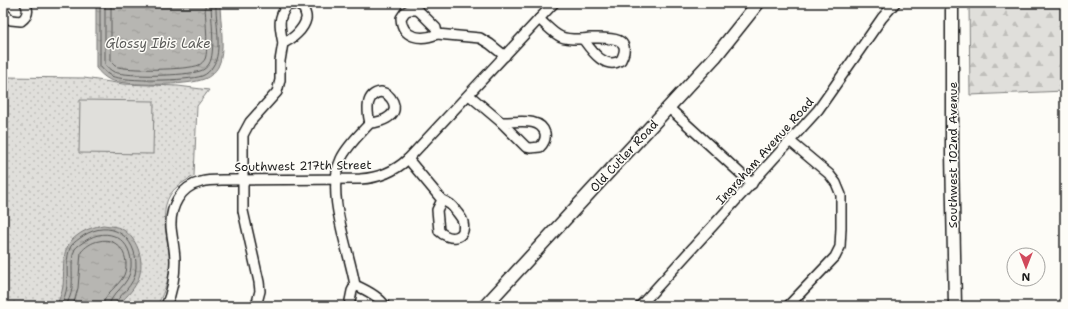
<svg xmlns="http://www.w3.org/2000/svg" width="1068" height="309" viewBox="0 0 1068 309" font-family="'Shantell Sans',sans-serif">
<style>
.forest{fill:url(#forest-firs);stroke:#7e7e7c}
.park{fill:url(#park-dots);stroke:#7e7e7c}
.garden{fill:#e0dfdb;stroke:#7e7e7c}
.water{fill:url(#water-ripples);stroke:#797876}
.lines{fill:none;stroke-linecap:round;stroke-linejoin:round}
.shore{stroke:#5a5a58;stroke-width:1}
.street-casing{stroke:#1c1c1c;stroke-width:12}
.secondary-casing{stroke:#1c1c1c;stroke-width:15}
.street{stroke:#fdfcf7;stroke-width:9}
.secondary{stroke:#fdfcf7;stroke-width:12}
.labels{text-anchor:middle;stroke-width:3;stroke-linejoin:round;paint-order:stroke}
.street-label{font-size:12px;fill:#1c1c1c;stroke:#fdfcf7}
.water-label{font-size:13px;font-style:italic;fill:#5a5a58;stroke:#fdfcf7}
</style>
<defs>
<pattern id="forest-firs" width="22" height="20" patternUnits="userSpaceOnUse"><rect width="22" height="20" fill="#e0dfdb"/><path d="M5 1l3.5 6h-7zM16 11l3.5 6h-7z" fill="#c0bfbb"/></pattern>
<pattern id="park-dots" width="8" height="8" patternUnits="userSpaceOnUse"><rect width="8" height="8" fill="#e0dfdb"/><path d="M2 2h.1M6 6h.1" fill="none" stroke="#c0bfbb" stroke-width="1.8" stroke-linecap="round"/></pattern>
<pattern id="water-ripples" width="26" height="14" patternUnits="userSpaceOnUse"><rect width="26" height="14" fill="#b7b6b2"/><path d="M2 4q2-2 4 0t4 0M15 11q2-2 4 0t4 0" fill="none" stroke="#9d9c98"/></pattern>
</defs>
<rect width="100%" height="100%" fill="#fdfcf7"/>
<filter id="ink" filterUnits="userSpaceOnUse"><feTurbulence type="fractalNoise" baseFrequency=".025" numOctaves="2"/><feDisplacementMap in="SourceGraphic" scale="8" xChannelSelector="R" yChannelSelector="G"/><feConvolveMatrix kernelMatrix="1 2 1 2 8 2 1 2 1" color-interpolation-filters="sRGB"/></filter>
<g filter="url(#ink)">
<path class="forest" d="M 969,3 L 1065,3 L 1065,91 L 970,95 Z"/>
<path class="park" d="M 3,77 L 84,78 L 123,84 L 178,86 L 209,90 L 197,106 L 194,176 C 189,179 183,182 178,186 C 151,208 174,245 169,274 C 167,285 162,296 157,306 L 3,306 Z"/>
<path class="garden" d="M 80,100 L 154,101 L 153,154 L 79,153 Z"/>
<g class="water">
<path d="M 96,3 L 220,3 C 220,20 226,53 218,67 C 215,72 210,77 204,79 C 188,86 126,86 110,80 C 104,77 100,73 96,68 Z"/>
<path d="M 103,225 C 110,226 116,226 122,229 C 139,239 146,264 137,282 C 133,291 124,299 117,306 L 56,306 C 59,300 62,293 63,286 C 65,266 59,248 78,235 C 86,229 94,227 103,225 Z"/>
</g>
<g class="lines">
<g class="shore">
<path d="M 100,3 L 100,66 C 103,70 107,74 111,76 C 126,82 187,81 202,76 C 207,74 210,71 213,66 C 223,52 215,20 216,3"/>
<path d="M 105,3 L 105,64 C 107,67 110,70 114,72 C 129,77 185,76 200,71 C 204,70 207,67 209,64 C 216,53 211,18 211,3"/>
<path d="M 111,3 L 111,62 C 113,64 113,64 115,66 C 126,71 188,70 199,65 C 201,64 204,61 205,59 C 209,50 205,15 205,3"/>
<path d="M 60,306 C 64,300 66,293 67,286 C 68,274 65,257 71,246 C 74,242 79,239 83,236 C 110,218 137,236 136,267 C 136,288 116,295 115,306"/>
<path d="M 66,306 C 69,299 72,293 72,286 C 73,274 70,259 75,249 C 77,246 81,244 85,241 C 108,225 133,239 131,267 C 130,286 110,293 109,306"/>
<path d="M 73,306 L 78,288 L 81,252 C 85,247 92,242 99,241 C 119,236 131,258 124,275 C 119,287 104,292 103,306"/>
</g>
<g class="street-casing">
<g id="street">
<path d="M 296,4 L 304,9 C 305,13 307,16 306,19 C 304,29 292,40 283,43 C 280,28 277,18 287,6 Z"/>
<path d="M 409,10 L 417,10 L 420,12 L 436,28 L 437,34 C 421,41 402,38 401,18 L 405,12 Z"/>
<path d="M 3,12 L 11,20 L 21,21 C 28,16 29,10 25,3"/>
<path d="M 539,19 C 557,35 557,40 583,39"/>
<path d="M 437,34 L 480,38 L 490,44 L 505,56"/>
<path d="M 590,38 C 606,38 634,35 621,60 C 605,71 591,50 583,39 Z"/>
<path d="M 381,92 C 391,94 400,108 390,116 C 386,120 376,123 370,123 C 367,111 365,94 381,92 Z"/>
<path d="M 469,95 L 501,122"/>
<path d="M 669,108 L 752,184"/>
<path d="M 501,122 C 515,123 540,116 545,133 C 546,138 544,143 540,147 L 530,148 L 526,147 Z"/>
<path d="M 408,159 L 442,200 C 449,203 452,205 456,211 C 459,215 462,218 463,222 C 467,240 449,241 439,231 L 437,210 L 442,200"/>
<path d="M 355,285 C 349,249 325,193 341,159 C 347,146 360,134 370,123"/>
<path d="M 166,306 C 172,292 175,277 175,261 C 175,250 172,238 171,227 C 170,207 180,187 201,182 C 207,180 215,180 222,180 L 360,179 C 379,178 394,172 408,159 L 554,3"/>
<path d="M 256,306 L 260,291 L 259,282 L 243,211 L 243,135 L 250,122 L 277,92 L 280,80 L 280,61 L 283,43"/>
<path d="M 349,306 L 352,291 L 355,285 C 364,289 380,297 385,306"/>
<path d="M 640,306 L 818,110 L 882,18 L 895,3"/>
<path d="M 788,306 L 835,257 L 840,247 L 841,228 L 841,195 L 836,183 L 829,174 L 791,142"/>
</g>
</g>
<g class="secondary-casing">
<g id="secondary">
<path d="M 952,3 L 952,153 L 955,306"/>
<path d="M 485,306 L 715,57 L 758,3"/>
</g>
</g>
<use href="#street" class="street"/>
<use href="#secondary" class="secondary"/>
</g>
</g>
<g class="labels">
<g class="street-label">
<text transform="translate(765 151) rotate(-48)" y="4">Ingraham Avenue Road</text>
<text transform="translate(953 155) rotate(-90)" y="4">Southwest 102nd Avenue</text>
<text transform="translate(624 156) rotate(-47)" y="4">Old Cutler Road</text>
<text transform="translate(303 166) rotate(-1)" y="4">Southwest 217th Street</text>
</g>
<g class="water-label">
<text x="158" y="48">Glossy Ibis Lake</text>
</g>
</g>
<rect width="1068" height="309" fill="none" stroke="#fdfcf7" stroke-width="16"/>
<rect x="8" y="8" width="1052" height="293" fill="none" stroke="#1c1c1c" stroke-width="1.5" filter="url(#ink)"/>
<g transform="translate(1026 267) rotate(180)"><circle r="19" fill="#fdfcf7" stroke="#a3a29f"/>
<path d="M0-3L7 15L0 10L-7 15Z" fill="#d1495b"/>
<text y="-6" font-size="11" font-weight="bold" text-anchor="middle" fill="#1c1c1c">N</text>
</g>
</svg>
